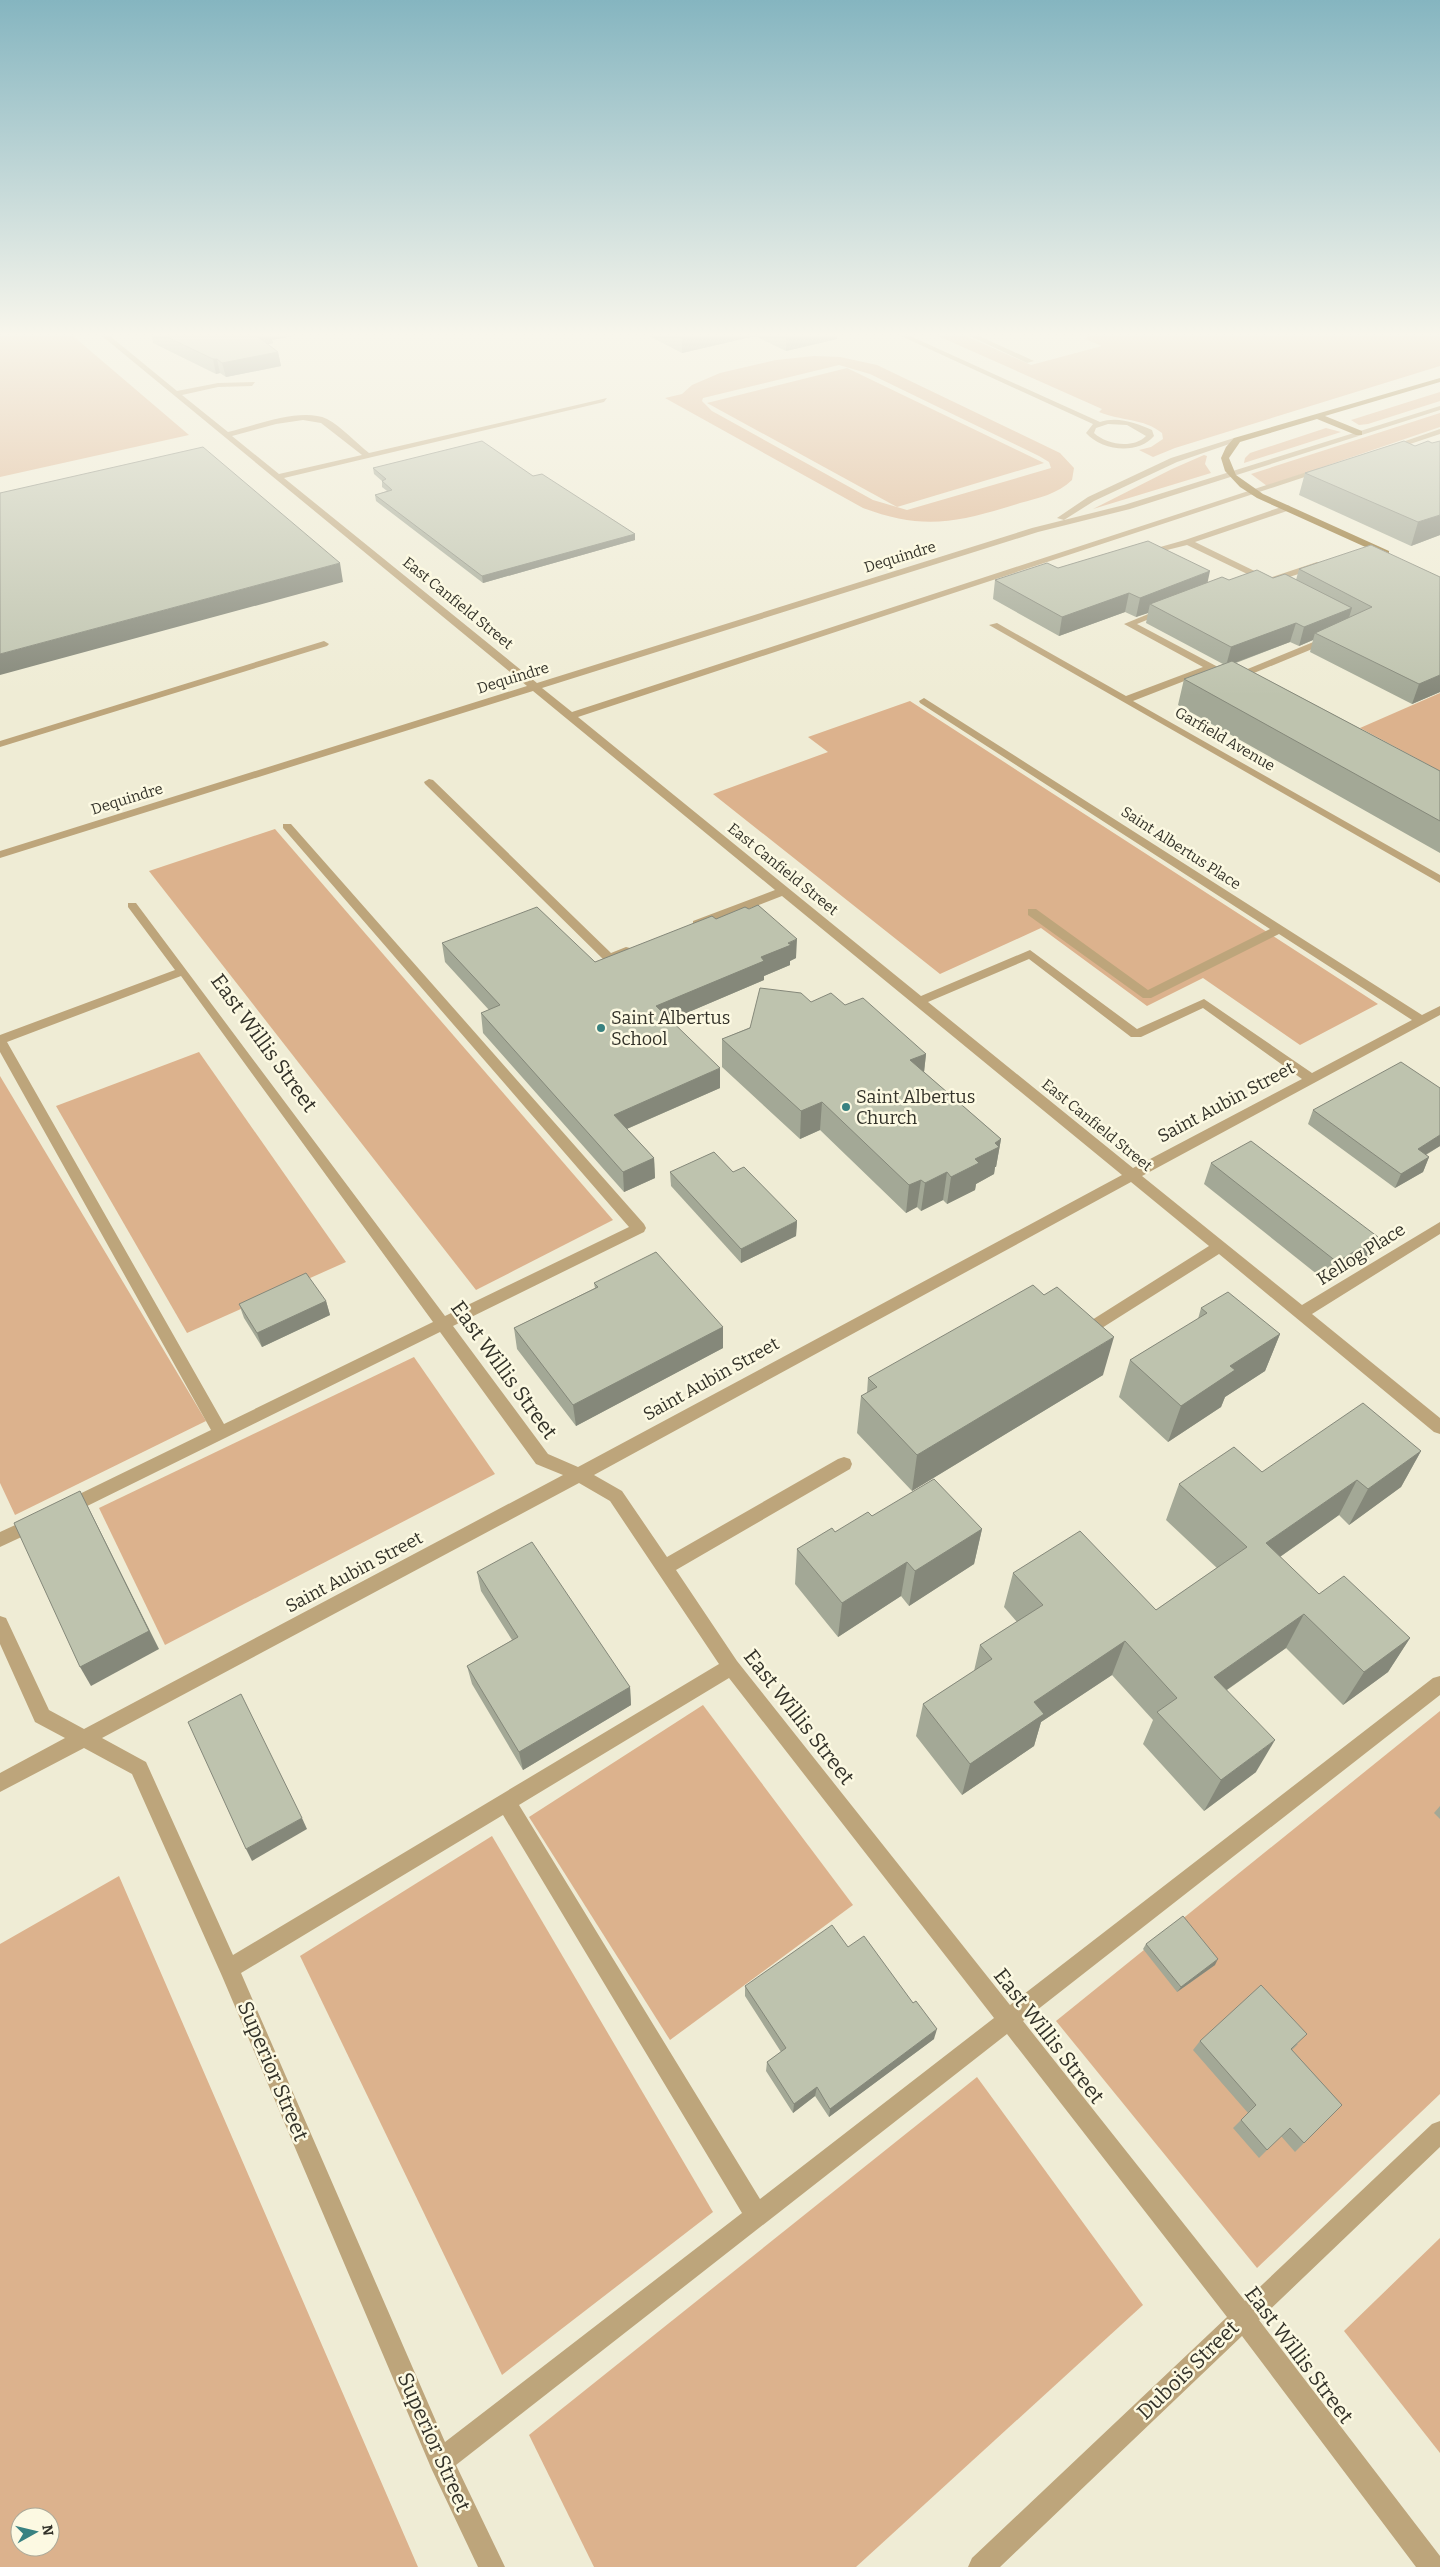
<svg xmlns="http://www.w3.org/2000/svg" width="1440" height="2567" viewBox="0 0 1440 2567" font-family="Bitter,serif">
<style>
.green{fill:#dcb28d;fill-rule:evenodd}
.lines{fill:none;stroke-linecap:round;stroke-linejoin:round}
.minor{fill:#bda57b;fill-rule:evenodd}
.major{fill:#8e6b25;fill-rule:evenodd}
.wall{fill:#a3a896}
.shaded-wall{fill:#85887a}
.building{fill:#bec3ae;stroke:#85887a}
.poi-dot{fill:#398281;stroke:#fcf9e2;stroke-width:2}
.labels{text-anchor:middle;stroke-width:5;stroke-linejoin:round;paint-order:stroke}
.far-street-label{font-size:15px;fill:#333229;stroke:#fcf9e2}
.poi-label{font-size:18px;fill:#333229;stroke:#fcf9e2;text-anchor:start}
.street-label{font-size:18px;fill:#333229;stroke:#fcf9e2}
.near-street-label{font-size:21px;fill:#333229;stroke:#fcf9e2}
</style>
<rect width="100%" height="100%" fill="#efecd5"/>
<g class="green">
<path d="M 0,336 L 73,336 L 189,435 L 0,477 Z"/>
<path d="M 938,336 L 966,336 L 1031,365 L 1102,346 L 1085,339 L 1089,336 L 1440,336 L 1440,366 L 1175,448 L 1153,457 L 1139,450 L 1151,447 L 1163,439 L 1162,433 C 1144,418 1120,421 1099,412 L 1102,409 Z"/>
<path d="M 814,356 L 840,357 L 877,365 L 1060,453 L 1074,468 L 1072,480 C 1058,494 1038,498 1020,503 C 960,522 924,531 863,508 L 665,398 L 682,394 L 692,385 L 720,373 L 776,360 ZM 839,365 L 870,374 L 1039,456 L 1049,462 L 1051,468 L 907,510 L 873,500 L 712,411 L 702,401 L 703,398 Z"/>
<path d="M 847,368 L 1044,463 L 897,507 L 707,403 Z"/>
<path d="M 1440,392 L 1440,401 L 1368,424 L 1359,425 L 1351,420 Z"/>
<path d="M 1440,413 L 1440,427 L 1267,486 L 1251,474 Z"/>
<path d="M 1326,428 L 1341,432 L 1244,463 L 1245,458 L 1250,453 Z"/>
<path d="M 1204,455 L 1207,456 L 1205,464 L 1211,473 L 1093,509 L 1172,469 Z"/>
<path d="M 1440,693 L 1440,771 L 1360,728 Z"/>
<path d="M 910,701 L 1378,1004 L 1300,1045 L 1203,978 L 1147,1006 L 1041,928 L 940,974 L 713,794 L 828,752 L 808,737 Z"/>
<path d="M 275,829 L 613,1220 L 476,1290 L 149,871 Z"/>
<path d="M 199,1052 L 346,1262 L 187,1333 L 56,1106 Z"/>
<path d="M 0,1076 L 206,1421 L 15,1515 L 0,1483 Z"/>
<path d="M 414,1357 L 495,1474 L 165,1645 L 99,1508 Z"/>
<path d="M 703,1705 L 853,1905 L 670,2040 L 529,1817 Z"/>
<path d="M 1440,1711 L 1440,2094 L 1257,2268 L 1056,2021 Z"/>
<path d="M 492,1836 L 713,2212 L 502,2375 L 300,1956 Z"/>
<path d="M 119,1876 L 418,2567 L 0,2567 L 0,1944 ZM 20,2517 L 50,2517 L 50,2547 L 20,2547 Z"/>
<path d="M 977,2077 L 1143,2305 L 856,2567 L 594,2567 L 529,2435 Z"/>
<path d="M 1440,2238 L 1440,2453 L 1344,2331 Z"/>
</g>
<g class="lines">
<g class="minor">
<path d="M 102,336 L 110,336 L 177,391 L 218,383 L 255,382 L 252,386 L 218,387 L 182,395 L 228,432 C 254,426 301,407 327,419 C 342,427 356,443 369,453 L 607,398 L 604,402 L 284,478 L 537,683 L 1032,528 L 1124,505 L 1440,406 L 1440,410 L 1130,509 L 1038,532 L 542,688 L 572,712 L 1319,468 L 1326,470 L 578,717 L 921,996 L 1030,950 L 1137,1029 L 1204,999 L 1312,1073 L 1412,1020 L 1279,934 L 1151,998 L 1143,998 L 1028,915 L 1028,909 L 1036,909 L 1148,990 L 1270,929 L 920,703 L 919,701 L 924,698 L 1422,1015 L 1440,1006 L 1440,1015 L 1142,1176 L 1302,1305 L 1440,1222 L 1440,1234 L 1312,1314 L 1440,1418 L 1440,1434 L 1434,1432 L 1219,1254 L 1094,1333 L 1084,1333 L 1081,1329 L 1084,1325 L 1209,1246 L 1131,1182 L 594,1475 L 622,1491 L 667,1557 L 838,1459 L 844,1457 L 850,1459 L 852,1464 L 850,1469 L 676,1570 L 737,1661 L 1010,2005 L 1433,1678 L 1440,1676 L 1440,1695 L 1023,2021 L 1245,2301 L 1432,2124 L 1440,2121 L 1440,2147 L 1259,2320 L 1440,2556 L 1440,2567 L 1416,2567 L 1242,2336 L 1000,2567 L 968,2567 L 972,2558 L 1227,2317 L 1007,2034 L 456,2465 L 505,2567 L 478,2567 L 432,2470 L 222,1976 L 132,1774 L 84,1748 L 0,1792 L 0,1773 L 65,1738 L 35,1722 L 0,1644 L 0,1616 L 6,1618 L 49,1710 L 84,1729 L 563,1475 L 536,1464 L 440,1332 L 73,1513 L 67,1515 L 61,1513 L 59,1508 L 61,1503 L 211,1430 L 0,1052 L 0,1035 L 175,970 L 128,907 L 128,903 L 136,903 L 445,1316 L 629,1227 L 283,828 L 283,824 L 291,824 L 644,1224 L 646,1228 L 644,1232 L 453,1326 L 548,1454 L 578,1467 L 1122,1175 L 782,896 L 701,927 L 693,927 L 693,921 L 775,890 L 533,691 L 0,858 L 0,851 L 527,686 ZM 303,420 L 321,423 L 362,455 L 279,474 L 232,436 L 276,424 ZM 1029,959 L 1131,1037 L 1141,1037 L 1203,1008 L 1302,1079 L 1133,1168 L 928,1002 ZM 181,976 L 433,1322 L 224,1424 L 7,1042 ZM 579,1483 L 610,1501 L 719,1664 L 233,1955 L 146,1762 L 102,1738 ZM 729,1678 L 994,2018 L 760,2199 L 519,1805 ZM 503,1815 L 742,2213 L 445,2442 L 241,1973 Z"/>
<path d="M 901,336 L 910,336 L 1100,422 C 1118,416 1136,423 1152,430 L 1154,436 C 1138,455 1102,451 1086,433 L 1093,424 ZM 1108,424 L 1127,425 L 1146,436 C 1133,449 1107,445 1094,433 L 1096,428 Z"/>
<path d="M 970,336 L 979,336 L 1034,361 L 1027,363 Z"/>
<path d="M 1440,429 L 1440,434 L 1392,450 L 1385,448 Z"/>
<path d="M 1234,438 L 1241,440 L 1177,462 L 1094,501 L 1064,520 L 1057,518 L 1088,497 L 1171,458 Z"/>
<path d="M 1287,505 L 1290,506 L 1290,510 L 1195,542 L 1269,578 L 1317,562 L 1320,563 L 1320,567 L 1268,584 L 1187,545 L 1143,556 L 1139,553 L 1185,540 Z"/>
<path d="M 1163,608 L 1171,610 L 1137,624 L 1233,675 L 1328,636 L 1334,636 L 1334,640 L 1237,680 L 1227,679 L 1210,671 L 1133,701 L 1440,875 L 1440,883 L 989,625 L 997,623 L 1126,696 L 1203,667 L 1124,624 Z"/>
<path d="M 324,641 L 329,644 L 327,646 L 0,747 L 0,741 Z"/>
<path d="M 429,779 L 433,780 L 611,953 L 626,947 L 630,948 L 630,954 L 613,961 L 605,961 L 425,784 L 424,782 Z"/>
<path d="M 37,1515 L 43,1517 L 46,1522 L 43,1527 L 0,1547 L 0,1532 Z"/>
</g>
<path class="major" d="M 1440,378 L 1440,382 L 1325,416 L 1362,431 L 1362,435 L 1356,435 L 1317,419 L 1240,442 L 1229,458 L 1236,475 L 1263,494 L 1389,551 L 1389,555 L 1383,555 L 1257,498 L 1240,487 L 1225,471 L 1221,458 L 1226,447 L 1234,438 Z"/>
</g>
<g class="wall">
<path d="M 152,336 L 292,336 L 272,340 L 273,343 L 268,344 L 278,352 L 281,366 L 226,377 L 220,373 L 216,374 L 153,343 Z"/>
<path d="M 649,336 L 755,336 L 682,353 Z"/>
<path d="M 755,336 L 837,336 L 837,339 L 786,351 Z"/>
<path d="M 1404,441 L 1440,535 L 1411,546 L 1299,495 L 1305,473 Z"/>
<path d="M 373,468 L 533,476 L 635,534 L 635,540 L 483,583 L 376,501 L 375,495 L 387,491 L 382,487 L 382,481 L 374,474 Z"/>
<path d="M 1058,568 L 1208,582 L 1273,578 L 1296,580 L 1299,569 L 1440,577 L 1440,692 L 1412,704 L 1310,652 L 1313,640 L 1299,646 L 1290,642 L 1236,663 L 1440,771 L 1440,853 L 1178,705 L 1184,679 L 1223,664 L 1146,623 L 1148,613 L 1136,617 L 1125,612 L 1059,636 L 993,599 L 995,580 Z"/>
<path d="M 716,919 L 796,958 L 790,961 L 790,965 L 764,976 L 764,980 L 670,1020 L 720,1088 L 627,1129 L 654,1158 L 655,1178 L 624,1192 L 483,1033 L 481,1013 L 489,1010 L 445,962 L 442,943 L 595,962 Z"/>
<path d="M 811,1002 L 845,1005 L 926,1054 L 924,1072 L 1001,1139 L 996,1167 L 995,1167 L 994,1174 L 976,1184 L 975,1190 L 947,1204 L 943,1200 L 921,1211 L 917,1207 L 906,1213 L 820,1130 L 800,1139 L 722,1067 L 722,1039 Z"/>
<path d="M 1440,1088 L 1440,1146 L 1426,1155 L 1429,1157 L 1423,1172 L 1395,1188 L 1308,1124 L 1313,1110 Z"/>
<path d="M 1211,1163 L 1378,1237 L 1369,1258 L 1328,1283 L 1204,1184 Z"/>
<path d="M 670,1172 L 733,1172 L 797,1221 L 796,1236 L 741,1263 L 671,1186 Z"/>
<path d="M 594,1283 L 723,1327 L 723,1348 L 576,1426 L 517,1349 L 514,1328 L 595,1288 Z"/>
<path d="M 1044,1295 L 1103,1375 L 912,1491 L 857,1433 L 861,1396 L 867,1393 L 868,1378 Z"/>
<path d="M 326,1301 L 330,1315 L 262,1347 L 244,1318 L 239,1304 Z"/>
<path d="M 1201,1308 L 1280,1334 L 1265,1371 L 1225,1397 L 1221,1407 L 1168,1442 L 1119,1397 L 1130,1360 L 1198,1319 Z"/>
<path d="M 1421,1451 L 1401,1487 L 1349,1525 L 1339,1515 L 1280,1557 L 1319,1594 L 1410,1638 L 1388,1672 L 1343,1705 L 1286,1648 L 1227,1690 L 1256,1772 L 1204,1811 L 1143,1744 L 1153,1720 L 1112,1675 L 1041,1722 L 1034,1746 L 962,1795 L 916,1736 L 923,1704 L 974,1671 L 980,1645 L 1017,1622 L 1004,1607 L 1013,1573 L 1156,1610 L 1217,1568 L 1166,1520 L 1179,1484 Z"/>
<path d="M 872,1516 L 982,1529 L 974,1564 L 909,1606 L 901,1596 L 838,1637 L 795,1584 L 797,1549 Z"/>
<path d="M 477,1572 L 630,1687 L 631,1705 L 523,1770 L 472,1684 L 467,1666 L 512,1640 L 481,1591 Z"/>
<path d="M 1440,1806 L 1440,1819 L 1434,1813 Z"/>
<path d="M 1146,1944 L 1215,1965 L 1177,1992 L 1143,1949 Z"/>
<path d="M 848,1947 L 934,2039 L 829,2117 L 815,2096 L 793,2113 L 766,2071 L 767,2062 L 781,2052 L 745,1996 L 745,1986 Z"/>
<path d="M 1200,2041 L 1298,2044 L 1292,2050 L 1342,2105 L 1295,2152 L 1281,2136 L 1259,2158 L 1233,2128 L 1248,2113 L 1193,2050 Z"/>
</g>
<g class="shaded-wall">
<path d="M 253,336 L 292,336 L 272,340 L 273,343 L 255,347 Z"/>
<path d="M 687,336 L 755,336 L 682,353 L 682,337 Z"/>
<path d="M 786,336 L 837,336 L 837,339 L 786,351 Z"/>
<path d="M 278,352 L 281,366 L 226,377 L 222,363 Z"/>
<path d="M 213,359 L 217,359 L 220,373 L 216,374 Z"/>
<path d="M 1440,515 L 1440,535 L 1411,546 L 1418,522 Z"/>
<path d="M 635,534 L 635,540 L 483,583 L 482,576 Z"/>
<path d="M 340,563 L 343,582 L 0,675 L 0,654 Z"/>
<path d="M 1210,571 L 1206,590 L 1150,604 L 1148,613 L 1136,617 L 1140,598 Z"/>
<path d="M 1129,593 L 1125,612 L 1059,636 L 1062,617 Z"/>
<path d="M 1352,608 L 1346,627 L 1315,633 L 1313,640 L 1299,646 L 1304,627 Z"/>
<path d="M 1296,623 L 1290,642 L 1226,666 L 1231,647 Z"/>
<path d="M 1440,675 L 1440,692 L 1412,704 L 1419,684 Z"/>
<path d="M 797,939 L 796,958 L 790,961 L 790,965 L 764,976 L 764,980 L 656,1026 L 656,1006 Z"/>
<path d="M 926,1054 L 923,1081 L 910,1060 Z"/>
<path d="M 720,1068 L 720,1088 L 615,1134 L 614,1115 Z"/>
<path d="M 822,1102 L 820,1130 L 800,1139 L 801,1111 Z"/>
<path d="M 1440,1135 L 1440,1146 L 1411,1163 L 1418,1149 Z"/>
<path d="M 1001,1139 L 996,1167 L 995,1167 L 994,1174 L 976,1184 L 975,1190 L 947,1204 L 951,1177 L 995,1143 Z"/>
<path d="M 1429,1157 L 1423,1172 L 1395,1188 L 1401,1174 Z"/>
<path d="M 654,1158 L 655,1178 L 624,1192 L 623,1172 Z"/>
<path d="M 947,1172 L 943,1200 L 921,1211 L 925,1183 Z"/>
<path d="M 921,1180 L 917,1207 L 906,1213 L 909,1185 Z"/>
<path d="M 797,1221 L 796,1236 L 741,1263 L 741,1249 Z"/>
<path d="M 1378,1237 L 1369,1258 L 1328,1283 L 1337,1262 Z"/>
<path d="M 326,1301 L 330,1315 L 262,1347 L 257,1333 Z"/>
<path d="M 723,1327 L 723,1348 L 576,1426 L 573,1405 Z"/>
<path d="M 1280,1334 L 1265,1371 L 1225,1397 L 1221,1407 L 1168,1442 L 1181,1406 L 1230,1366 Z"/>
<path d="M 1114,1337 L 1103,1375 L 912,1491 L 917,1455 Z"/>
<path d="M 1421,1451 L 1401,1487 L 1349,1525 L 1368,1489 Z"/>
<path d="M 1357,1480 L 1339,1515 L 1250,1578 L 1266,1543 Z"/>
<path d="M 80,1491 L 159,1649 L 91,1686 L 80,1667 Z"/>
<path d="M 982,1529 L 974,1564 L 909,1606 L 915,1571 Z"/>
<path d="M 907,1562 L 901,1596 L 838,1637 L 842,1603 Z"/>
<path d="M 1304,1614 L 1286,1648 L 1198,1710 L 1214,1677 Z"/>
<path d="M 1410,1638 L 1388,1672 L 1343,1705 L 1364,1672 Z"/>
<path d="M 1125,1641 L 1112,1675 L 1041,1722 L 1034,1746 L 962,1795 L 970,1764 L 1034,1702 Z"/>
<path d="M 630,1687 L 631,1705 L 523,1770 L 519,1752 Z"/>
<path d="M 1275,1740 L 1256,1772 L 1204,1811 L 1221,1780 Z"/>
<path d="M 302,1818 L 307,1829 L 252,1861 L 246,1849 Z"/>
<path d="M 1218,1959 L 1215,1965 L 1177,1992 L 1181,1987 Z"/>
<path d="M 937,2029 L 934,2039 L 829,2117 L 830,2109 Z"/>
<path d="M 817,2087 L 815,2096 L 793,2113 L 794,2104 Z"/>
</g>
<g class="building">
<path d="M 165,336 L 257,336 L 278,352 L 222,363 L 217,359 L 213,359 Z"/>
<path d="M 482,441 L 533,476 L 542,474 L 635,534 L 482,576 L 375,495 L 392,490 L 382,481 L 386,479 L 373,468 Z"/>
<path d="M 1404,441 L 1415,446 L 1428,441 L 1432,443 L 1440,441 L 1440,515 L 1418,522 L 1305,473 Z"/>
<path d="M 203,447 L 340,563 L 0,654 L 0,493 Z"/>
<path d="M 1148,541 L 1210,571 L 1140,598 L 1129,593 L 1062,617 L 995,580 L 1047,563 L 1058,568 Z"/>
<path d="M 1371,545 L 1440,577 L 1440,675 L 1419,684 L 1315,633 L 1372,607 L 1299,569 Z"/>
<path d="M 1257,570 L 1273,578 L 1285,574 L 1352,608 L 1304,627 L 1296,623 L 1231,647 L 1150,604 L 1222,577 L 1229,580 Z"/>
<path d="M 1232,661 L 1440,771 L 1440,821 L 1184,679 Z"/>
<path d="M 758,905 L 797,939 L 788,943 L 791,945 L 761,957 L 764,961 L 656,1006 L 720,1068 L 614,1115 L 654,1158 L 623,1172 L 481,1013 L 500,1005 L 442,943 L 537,907 L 595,962 L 712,916 L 716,919 L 745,907 L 749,909 Z"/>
<path d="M 760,988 L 801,993 L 811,1002 L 831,993 L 845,1005 L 863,998 L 926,1054 L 910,1060 L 1001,1139 L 995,1143 L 999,1147 L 975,1159 L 979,1163 L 951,1177 L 947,1172 L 925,1183 L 921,1180 L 909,1185 L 822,1102 L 801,1111 L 722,1039 L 750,1028 Z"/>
<path d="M 1401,1062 L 1440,1088 L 1440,1135 L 1418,1149 L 1429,1157 L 1401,1174 L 1313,1110 Z"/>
<path d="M 1251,1141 L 1378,1237 L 1337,1262 L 1211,1163 Z"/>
<path d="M 714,1152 L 733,1172 L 744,1167 L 797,1221 L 741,1249 L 670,1172 Z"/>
<path d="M 656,1252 L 723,1327 L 573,1405 L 514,1328 L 598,1287 L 594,1283 Z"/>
<path d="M 306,1273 L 326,1301 L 257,1333 L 239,1304 Z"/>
<path d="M 1033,1285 L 1044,1295 L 1057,1287 L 1114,1337 L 917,1455 L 861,1396 L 877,1387 L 868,1378 Z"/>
<path d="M 1228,1292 L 1280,1334 L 1230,1366 L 1235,1370 L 1181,1406 L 1130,1360 L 1207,1313 L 1201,1308 Z"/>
<path d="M 1363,1403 L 1421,1451 L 1368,1489 L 1357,1480 L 1266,1543 L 1319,1594 L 1344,1576 L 1410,1638 L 1364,1672 L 1304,1614 L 1214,1677 L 1275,1740 L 1221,1780 L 1157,1712 L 1177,1698 L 1125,1641 L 1034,1702 L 1044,1714 L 970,1764 L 923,1704 L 992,1659 L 980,1645 L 1043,1605 L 1013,1573 L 1080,1531 L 1156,1610 L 1247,1547 L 1179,1484 L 1234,1447 L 1262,1472 Z"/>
<path d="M 934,1479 L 982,1529 L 915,1571 L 907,1562 L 842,1603 L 797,1549 L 832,1528 L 835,1532 L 868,1512 L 872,1516 Z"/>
<path d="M 80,1491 L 149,1631 L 80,1667 L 14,1523 Z"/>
<path d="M 532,1542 L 630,1687 L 519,1752 L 467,1666 L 518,1637 L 477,1572 Z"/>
<path d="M 241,1694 L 302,1818 L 246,1849 L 188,1722 Z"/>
<path d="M 1183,1916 L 1218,1959 L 1181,1987 L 1146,1944 Z"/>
<path d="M 832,1925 L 848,1947 L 864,1936 L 913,2003 L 916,2001 L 937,2029 L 830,2109 L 817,2087 L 794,2104 L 767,2062 L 786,2048 L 745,1986 Z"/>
<path d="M 1261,1985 L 1307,2034 L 1291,2049 L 1342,2105 L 1304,2143 L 1290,2128 L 1267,2150 L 1241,2120 L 1256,2105 L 1200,2041 Z"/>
</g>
<linearGradient id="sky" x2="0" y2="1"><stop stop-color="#85b5c0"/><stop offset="0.48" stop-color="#f8f6ec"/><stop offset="1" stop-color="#f8f6ec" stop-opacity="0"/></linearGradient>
<rect width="1440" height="696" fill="url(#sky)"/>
<g class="poi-dot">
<circle cx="601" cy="1028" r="5"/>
<circle cx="846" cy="1107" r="5"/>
</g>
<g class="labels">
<g class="far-street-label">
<text transform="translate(900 557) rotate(-17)" y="5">Dequindre</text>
<text transform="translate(458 603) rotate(39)" y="5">East Canfield Street</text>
<text transform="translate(513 678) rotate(-17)" y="5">Dequindre</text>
<text transform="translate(1225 739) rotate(30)" y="5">Garfield Avenue</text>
<text transform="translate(127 799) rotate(-17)" y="5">Dequindre</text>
<text transform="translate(1181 848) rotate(33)" y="5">Saint Albertus Place</text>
<text transform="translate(783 869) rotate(39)" y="5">East Canfield Street</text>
<text transform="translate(1097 1125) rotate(39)" y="5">East Canfield Street</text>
</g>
<g class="poi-label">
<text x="611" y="1024">Saint Albertus<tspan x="611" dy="21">School</tspan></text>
<text x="856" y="1103">Saint Albertus<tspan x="856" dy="21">Church</tspan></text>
</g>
<g class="street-label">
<text transform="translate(1226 1102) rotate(-28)" y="6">Saint Aubin Street</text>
<text transform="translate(1361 1254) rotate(-32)" y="6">Kellog Place</text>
<text transform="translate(711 1379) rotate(-29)" y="6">Saint Aubin Street</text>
<text transform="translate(354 1572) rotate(-28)" y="6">Saint Aubin Street</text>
</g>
<g class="near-street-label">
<text transform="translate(264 1043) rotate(54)" y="7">East Willis Street</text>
<text transform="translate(504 1370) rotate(54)" y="7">East Willis Street</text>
<text transform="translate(799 1717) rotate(52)" y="7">East Willis Street</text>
<text transform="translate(1049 2036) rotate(52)" y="7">East Willis Street</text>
<text transform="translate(273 2071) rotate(67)" y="7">Superior Street</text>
<text transform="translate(1299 2355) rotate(53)" y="7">East Willis Street</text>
<text transform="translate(1188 2370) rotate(-44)" y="7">Dubois Street</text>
<text transform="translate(434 2442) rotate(66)" y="7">Superior Street</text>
</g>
</g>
<g transform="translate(35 2532) rotate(82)"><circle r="24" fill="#fcf9e2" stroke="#aca998"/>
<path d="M0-4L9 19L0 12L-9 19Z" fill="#398281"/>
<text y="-8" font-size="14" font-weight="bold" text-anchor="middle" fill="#333229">N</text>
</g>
</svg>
